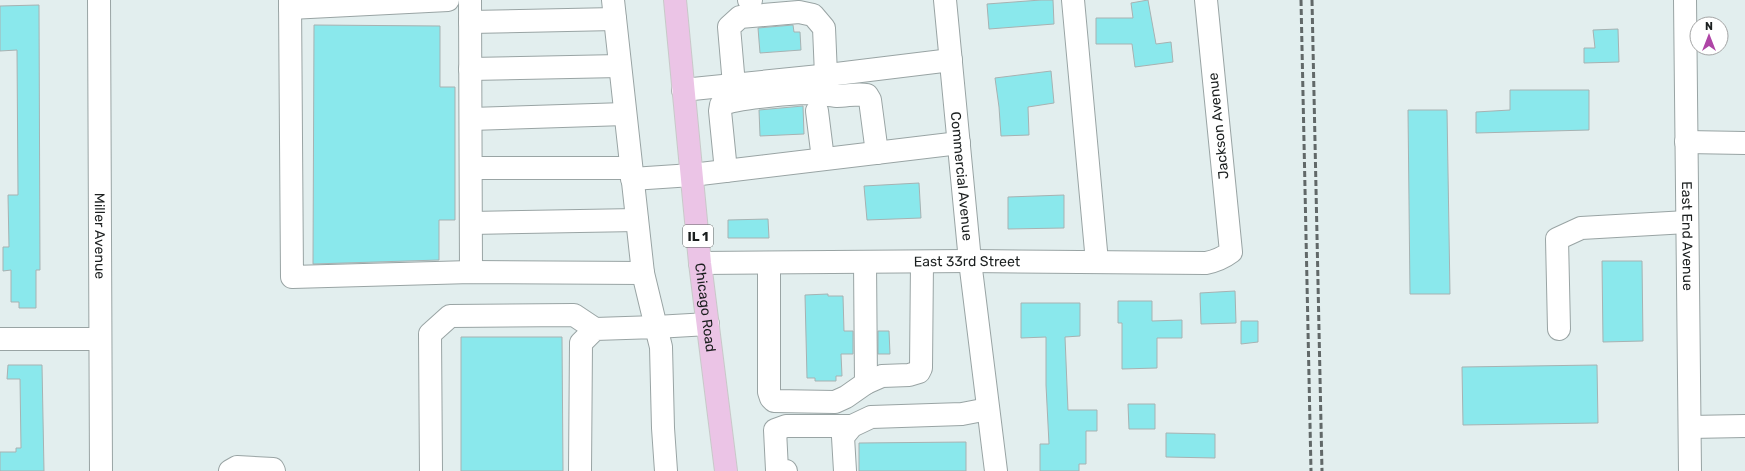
<svg xmlns="http://www.w3.org/2000/svg" width="1745" height="471" viewBox="0 0 1745 471" font-family="Rubik,sans-serif">
<style>
.building{fill:#8ae8ec;stroke:#a7b2b2}
.lines{fill:none;stroke-linecap:round;stroke-linejoin:round}
.minor-casing{stroke:#99a4a4;stroke-width:24}
.major-casing{stroke:#c8c9c9;stroke-width:24}
.minor{stroke:#fff;stroke-width:22}
.major{stroke:#ebc4e6;stroke-width:22}
.rail{stroke:#616868;stroke-width:3;stroke-dasharray:6 3;stroke-linecap:butt}
.labels{text-anchor:middle;stroke-width:3;stroke-linejoin:round;paint-order:stroke}
.shield{fill:#fff;stroke:#5f6262;stroke-width:1}
.shield-label{font-size:13px;font-weight:bold;fill:#1b1f1f}
.street-label{font-size:14px;fill:#1b1f1f;stroke:#fff}
</style>
<rect width="100%" height="100%" fill="#e2eeee"/>
<g class="building">
<path d="M 1041,0 L 1053,0 L 1054,24 L 989,29 L 987,4 Z"/>
<path d="M 1148,0 L 1156,44 L 1171,42 L 1173,62 L 1135,67 L 1132,44 L 1096,44 L 1096,18 L 1133,18 L 1131,3 Z"/>
<path d="M 39,5 L 40,270 L 36,270 L 36,308 L 19,308 L 19,302 L 11,302 L 11,270 L 3,271 L 3,247 L 9,247 L 8,195 L 18,195 L 17,50 L 0,51 L 0,6 Z"/>
<path d="M 314,25 L 440,26 L 440,87 L 455,87 L 455,220 L 439,220 L 439,260 L 313,264 Z"/>
<path d="M 793,25 L 794,32 L 800,32 L 801,50 L 760,53 L 758,28 Z"/>
<path d="M 1618,29 L 1619,62 L 1584,63 L 1584,48 L 1595,48 L 1593,30 Z"/>
<path d="M 1051,71 L 1054,103 L 1028,107 L 1029,135 L 1001,136 L 999,107 L 995,78 Z"/>
<path d="M 1510,90 L 1589,90 L 1589,130 L 1476,133 L 1476,112 L 1510,110 Z"/>
<path d="M 803,106 L 804,134 L 760,136 L 759,110 Z"/>
<path d="M 1408,110 L 1447,110 L 1450,294 L 1410,294 Z"/>
<path d="M 919,183 L 921,218 L 867,220 L 864,186 Z"/>
<path d="M 1064,195 L 1064,228 L 1008,229 L 1008,197 Z"/>
<path d="M 768,219 L 769,238 L 728,238 L 728,220 Z"/>
<path d="M 1602,261 L 1642,261 L 1643,341 L 1603,342 Z"/>
<path d="M 1235,291 L 1236,323 L 1201,324 L 1200,293 Z"/>
<path d="M 828,294 L 828,296 L 843,296 L 844,331 L 853,331 L 853,354 L 841,354 L 842,376 L 836,376 L 836,381 L 815,381 L 815,378 L 807,378 L 805,295 Z"/>
<path d="M 1118,301 L 1152,301 L 1152,321 L 1182,320 L 1182,338 L 1157,338 L 1157,368 L 1122,369 L 1122,323 L 1118,323 Z"/>
<path d="M 1021,303 L 1080,303 L 1080,336 L 1065,337 L 1068,410 L 1097,410 L 1097,431 L 1086,431 L 1086,464 L 1079,464 L 1079,471 L 1040,471 L 1040,444 L 1049,444 L 1046,385 L 1046,337 L 1021,338 Z"/>
<path d="M 1241,321 L 1258,321 L 1258,342 L 1241,344 Z"/>
<path d="M 878,331 L 889,331 L 890,354 L 878,354 Z"/>
<path d="M 461,337 L 562,337 L 563,471 L 461,471 Z"/>
<path d="M 8,365 L 42,365 L 44,471 L 0,471 L 0,452 L 16,452 L 16,448 L 21,448 L 20,379 L 7,379 Z"/>
<path d="M 1597,365 L 1598,423 L 1463,425 L 1462,367 Z"/>
<path d="M 1128,404 L 1155,404 L 1155,429 L 1129,429 Z"/>
<path d="M 1166,433 L 1215,434 L 1215,458 L 1166,457 Z"/>
<path d="M 966,442 L 966,471 L 859,471 L 859,443 Z"/>
</g>
<g class="lines">
<g class="minor-casing">
<g id="minor">
<path id="s1" d="M 99,0 L 101,471"/>
<path d="M 290,0 L 292,277 L 471,272 L 643,273"/>
<path d="M 470,0 L 471,272"/>
<path d="M 613,0 L 643,273 L 656,327 L 708,324"/>
<path d="M 749,0 L 751,0"/>
<path id="s2" d="M 945,0 L 970,261 L 996,471"/>
<path d="M 1073,0 L 1097,262"/>
<path id="s3" d="M 1685,0 L 1690,471"/>
<path d="M 290,8 L 448,0"/>
<path d="M 470,22 L 615,19"/>
<path d="M 470,69 L 620,66"/>
<path d="M 734,85 L 729,27 L 740,17 L 799,12 L 813,15 L 824,28 L 826,75"/>
<path d="M 683,90 L 820,76 L 951,60"/>
<path d="M 817,111 L 823,159"/>
<path d="M 471,119 L 625,114"/>
<path d="M 1686,142 L 1745,143"/>
<path d="M 471,168 L 631,168"/>
<path d="M 726,171 L 720,111 L 721,105 C 734,98 787,94 803,93 C 814,93 825,95 837,96 C 847,96 857,93 867,95 L 870,100 L 877,153"/>
<path d="M 632,179 L 692,175 L 959,143"/>
<path d="M 471,223 L 637,220"/>
<path d="M 865,262 L 866,383"/>
<path id="s4" d="M 700,263 L 970,261 L 1206,263 C 1216,261 1223,258 1231,252 L 1206,0"/>
<path d="M 769,263 L 769,392 L 771,398 L 774,401 L 835,402 L 846,397 L 866,383 L 882,376 L 909,375 L 919,372 L 921,368 L 922,262"/>
<path d="M 1559,329 L 1557,239 L 1581,228 L 1687,222"/>
<path d="M 0,339 L 100,339"/>
<path d="M 1690,427 L 1745,426"/>
<path d="M 230,471 L 237,467 L 273,469 L 274,471"/>
<path d="M 431,471 L 430,334 L 450,316 L 574,315 L 595,329"/>
<path d="M 580,471 L 581,343 L 595,329 L 656,327 L 661,347 L 663,428 L 666,471"/>
<path d="M 786,471 L 777,470 L 775,430 L 786,426 L 852,426"/>
<path d="M 845,471 L 843,437 L 852,426 L 871,417 L 962,414 L 988,409"/>
</g>
</g>
<g class="major-casing">
<g id="major">
<path id="s5" d="M 675,0 L 700,263 L 726,471"/>
</g>
</g>
<use href="#minor" class="minor"/>
<use href="#major" class="major"/>
<g class="rail">
<path d="M 1301,0 L 1311,471"/>
<path d="M 1312,0 L 1322,471"/>
</g>
</g>
<g class="labels">
<rect class="shield" x="683" y="225" width="30" height="22" rx="3"/>
<g class="shield-label">
<text x="698" y="241">IL 1</text>
</g>
<g class="street-label">
<text transform="translate(1218 126) rotate(-96)" y="5">Jackson Avenue</text>
<text dy="5" stroke="none"><textPath href="#s2" startOffset="177">Commercial Avenue</textPath></text>
<text dy="5" stroke="none"><textPath href="#s1" startOffset="236">Miller Avenue</textPath></text>
<text dy="5" stroke="none"><textPath href="#s3" startOffset="236">East End Avenue</textPath></text>
<text dy="5" stroke="none"><textPath href="#s4" startOffset="267">East 33rd Street</textPath></text>
<text dy="5" stroke="none"><textPath href="#s5" startOffset="309">Chicago Road</textPath></text>
</g>
</g>
<g transform="translate(1709 36)"><circle r="19" fill="#ffffff" stroke="#a4a5a5"/>
<path d="M0-3L7 15L0 10L-7 15Z" fill="#af45a6"/>
<text y="-6" font-size="11" font-weight="bold" text-anchor="middle" fill="#1b1f1f">N</text>
</g>
</svg>
